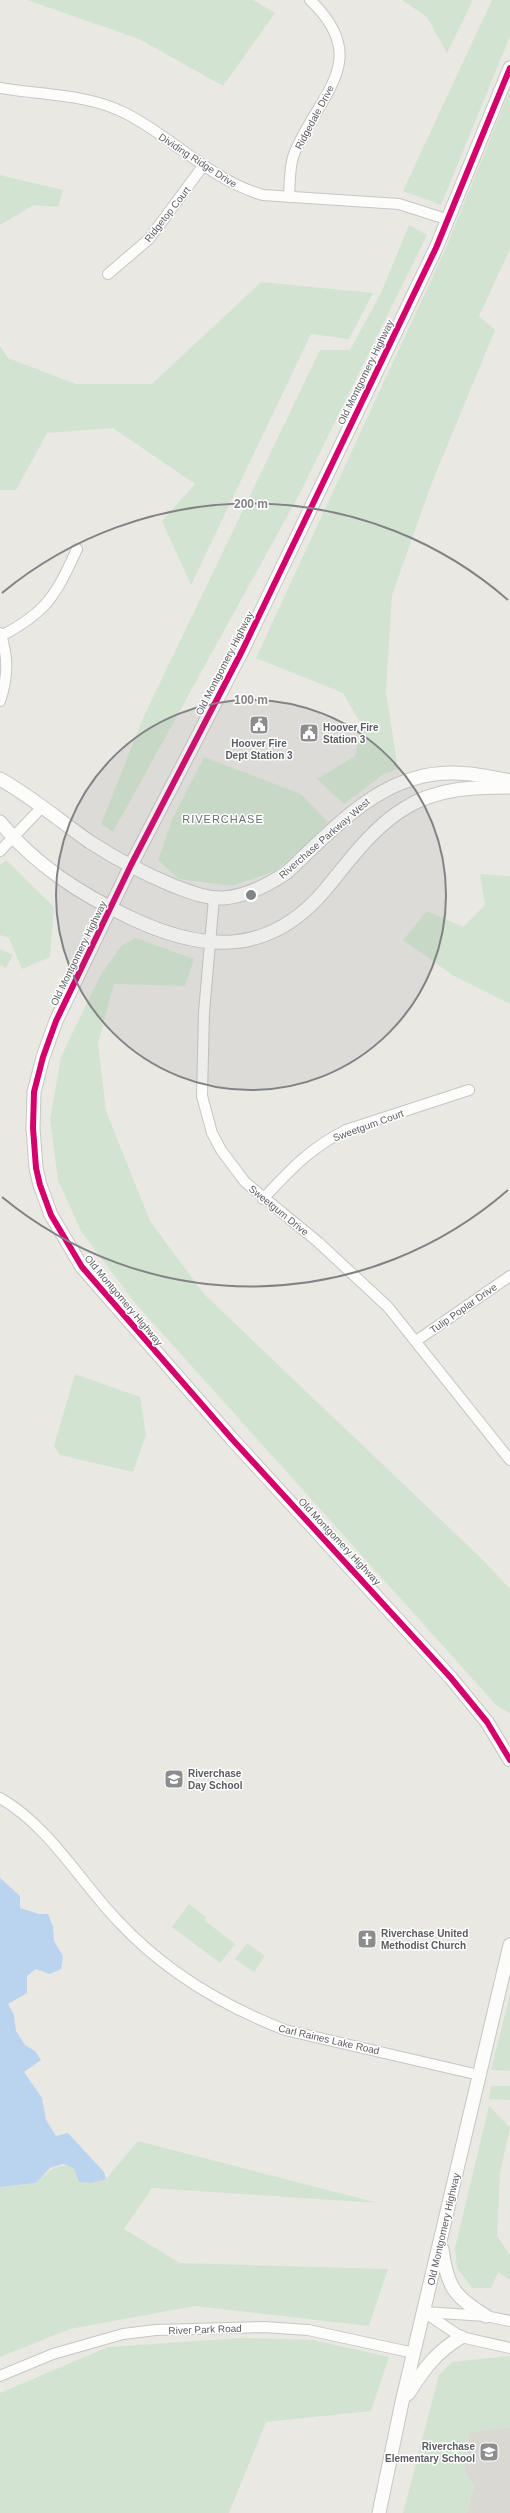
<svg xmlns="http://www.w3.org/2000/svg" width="510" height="2513" viewBox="0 0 510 2513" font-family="Arial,sans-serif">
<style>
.education{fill:#d9d8d2}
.green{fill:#d2e4d1}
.water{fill:#bad4f0}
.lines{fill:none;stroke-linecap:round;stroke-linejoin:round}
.minor-casing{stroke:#c6c6c6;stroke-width:12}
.tertiary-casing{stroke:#c6c6c6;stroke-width:15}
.minor{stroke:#fcfcfb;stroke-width:10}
.tertiary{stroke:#fcfcfb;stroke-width:13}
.cycleway-casing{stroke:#fff;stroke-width:8}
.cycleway{stroke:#d6006c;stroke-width:6}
.ring{fill:none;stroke:#828385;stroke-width:2}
.labels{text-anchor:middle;stroke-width:3;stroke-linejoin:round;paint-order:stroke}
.street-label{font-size:10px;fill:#5a5c61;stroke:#fff}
.poi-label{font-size:10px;font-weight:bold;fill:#5a5c61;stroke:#fff;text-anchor:start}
.neighbourhood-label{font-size:11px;letter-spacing:1px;fill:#6b6e73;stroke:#fff}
.centre{fill:#828385;stroke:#fff;stroke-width:2}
.ring-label{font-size:12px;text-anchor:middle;font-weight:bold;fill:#828385;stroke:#fff;stroke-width:3;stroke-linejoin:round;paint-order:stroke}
</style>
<rect width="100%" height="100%" fill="#e9e8e3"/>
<path class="education" d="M 510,2427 L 510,2513 L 467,2513 L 474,2486 L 464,2472 L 470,2432 Z"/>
<g class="green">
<path d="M 27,0 L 253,0 L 275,13 L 223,86 L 139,39 Z"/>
<path d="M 402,0 L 473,0 L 447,53 L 427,17 Z"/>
<path d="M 492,0 L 510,0 L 510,36 L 441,205 L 403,191 Z"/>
<path d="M 510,90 L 510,249 L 479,316 L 495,330 L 431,485 L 392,595 L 386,692 L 398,769 L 384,774 L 344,804 L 317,779 L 355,756 L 361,724 L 343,693 L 256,658 L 445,250 Z"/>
<path d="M 0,175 L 63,190 L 58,207 L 34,205 L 0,225 Z"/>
<path d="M 409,225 L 427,235 L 300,493 L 113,832 L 101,824 L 143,718 L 320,350 L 350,350 L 381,293 Z"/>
<path d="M 261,282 L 373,293 L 349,339 L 311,334 L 191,585 L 162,521 L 195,484 L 113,428 L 47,433 L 16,490 L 0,490 L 0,346 L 8,358 L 76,384 L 152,384 Z"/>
<path d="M 204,757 L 301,794 L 328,822 L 303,847 L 275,871 L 232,886 L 179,879 L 158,860 L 172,820 Z"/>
<path d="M 6,860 L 54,907 L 50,957 L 22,969 L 9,938 L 0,935 L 0,865 Z"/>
<path d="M 480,874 L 510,876 L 510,1004 L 454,976 L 403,940 L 427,911 L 463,927 L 485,905 Z"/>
<path d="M 136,938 L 194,959 L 185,986 L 114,984 L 98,1043 L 106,1111 L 150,1221 L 204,1294 L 483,1560 L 510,1589 L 510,1713 L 497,1706 L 135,1303 L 81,1231 L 58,1180 L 50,1120 L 61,1057 L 100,976 L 121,946 Z"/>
<path d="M 0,949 L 13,955 L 6,968 L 0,965 Z"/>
<path d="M 75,1374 L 140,1397 L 146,1435 L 133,1472 L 60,1455 L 54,1446 Z"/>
<path d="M 189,1904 L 206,1917 L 204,1920 L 235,1944 L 220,1963 L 172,1927 Z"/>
<path d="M 247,1943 L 265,1956 L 254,1972 L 235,1959 Z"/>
<path d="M 510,1995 L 510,2071 L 491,2070 Z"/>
<path d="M 491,2086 L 510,2086 L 510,2100 L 489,2099 Z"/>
<path d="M 489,2106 L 510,2128 L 500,2173 L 497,2236 L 510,2255 L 510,2280 L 498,2272 L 491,2288 L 472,2288 L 457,2268 L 455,2248 Z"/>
<path d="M 138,2141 L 378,2203 L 152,2188 L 124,2229 L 180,2263 L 388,2269 L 369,2326 L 195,2306 L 70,2329 L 0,2357 L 0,2187 L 36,2183 C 64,2154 72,2168 106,2179 Z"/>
<path d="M 241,2338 L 313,2340 L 389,2357 L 371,2411 L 266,2422 L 229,2513 L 0,2513 L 0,2393 L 108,2347 Z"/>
<path d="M 508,2356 L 510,2359 L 510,2427 L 470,2432 L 464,2471 L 474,2486 L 467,2513 L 403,2513 L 439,2375 L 452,2362 Z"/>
</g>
<path class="water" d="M 0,1878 L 20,1896 L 20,1908 L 39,1914 L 48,1914 L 53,1927 L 54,1941 L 63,1956 L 61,1969 L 50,1974 L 36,1969 L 27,1976 L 27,1993 L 8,2004 L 14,2015 L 16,2031 L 25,2045 L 35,2051 L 41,2060 L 24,2072 L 42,2098 L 46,2120 L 56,2136 L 68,2133 L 104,2172 L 106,2179 L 92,2183 L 79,2182 L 74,2168 L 63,2164 L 50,2168 L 36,2183 L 0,2187 Z"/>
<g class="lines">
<g class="minor-casing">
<g id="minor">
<path d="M 0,88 C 41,95 88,94 125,113 C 173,137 210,180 263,195 L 399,204 L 449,220"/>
<path d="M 289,197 C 290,183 289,167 294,154 C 318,94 374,61 310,0"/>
<path d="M 108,274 L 149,239 L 203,166"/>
<path d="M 0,633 C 9,656 8,678 0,701"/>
<path d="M 1,636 C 47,612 56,595 77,549"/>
<path d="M 0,851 L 42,807"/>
<path d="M 214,898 L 204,1012 L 202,1096 L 212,1133 L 221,1150 L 245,1182 L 318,1242 L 388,1307 L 510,1460"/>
<path d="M 263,1199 C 290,1170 310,1148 346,1130 L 469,1090"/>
<path d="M 416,1341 L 510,1276"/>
<path d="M 0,1798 C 49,1826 79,1880 117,1920 C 164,1971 221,2005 285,2030 L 479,2075"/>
<path d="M 424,2312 L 461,2337 L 510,2348"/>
<path d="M 424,2312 L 486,2316 L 510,2321"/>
<path d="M 0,2376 L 53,2354 L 123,2334 L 156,2330 L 264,2327 L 308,2330 L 414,2353"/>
</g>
</g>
<g class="tertiary-casing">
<g id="tertiary">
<path d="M 510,68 L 436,248 L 242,651 L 131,865 L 56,1021 L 43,1057 L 34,1092 L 33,1128 L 36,1168 L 40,1185 L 51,1215 L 82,1267 L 232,1439 L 451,1678 L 487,1722 L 510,1760"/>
<path d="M 0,779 C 32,797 60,821 90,842 C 116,859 145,874 174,886 C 190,892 206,899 224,898 C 245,896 268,885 286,873 C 334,829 381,772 453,773 C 472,773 492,777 510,781"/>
<path d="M 0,822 C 36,866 82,895 133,919 C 206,953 270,955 325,890 C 349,861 372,828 405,808 C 437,788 473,787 510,787"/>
<path d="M 442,2249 C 447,2286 454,2297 486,2316"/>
<path d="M 408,2394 C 424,2369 435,2353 461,2337"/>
<path d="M 379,2513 L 402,2402 L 510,1945"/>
</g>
</g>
<use href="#minor" class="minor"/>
<use href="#tertiary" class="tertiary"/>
<g class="cycleway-casing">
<path id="cycleway" d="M 510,68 L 436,248 L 242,651 L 131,865 L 56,1021 L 43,1057 L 34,1092 L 33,1128 L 36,1168 L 40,1185 L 51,1215 L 82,1267 L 232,1439 L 451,1678 L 487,1722 L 510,1760"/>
</g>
<use href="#cycleway" class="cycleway"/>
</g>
<circle cx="251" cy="895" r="195" fill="#828385" fill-opacity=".12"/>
<g class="ring">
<circle cx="251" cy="895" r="195"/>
<path d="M508 1190A391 391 0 0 1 2 1197M2 593A391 391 0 0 1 508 600"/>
</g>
<defs>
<g id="civic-square" transform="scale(1)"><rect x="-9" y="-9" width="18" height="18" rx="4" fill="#8c8d8e" stroke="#fff"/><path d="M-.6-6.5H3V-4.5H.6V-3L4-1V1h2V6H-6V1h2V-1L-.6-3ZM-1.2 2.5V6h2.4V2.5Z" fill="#fff"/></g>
<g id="school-square" transform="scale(1)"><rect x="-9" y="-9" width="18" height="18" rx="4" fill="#8c8d8e" stroke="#fff"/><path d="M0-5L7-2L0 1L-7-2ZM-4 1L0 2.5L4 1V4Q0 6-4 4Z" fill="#fff"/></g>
<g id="church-square" transform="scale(1)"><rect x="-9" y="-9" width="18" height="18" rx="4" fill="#8c8d8e" stroke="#fff"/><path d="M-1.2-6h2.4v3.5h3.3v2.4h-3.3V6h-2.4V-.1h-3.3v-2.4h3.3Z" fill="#fff"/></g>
</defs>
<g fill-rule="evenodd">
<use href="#civic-square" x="259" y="725"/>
<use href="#civic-square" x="309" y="733"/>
<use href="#school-square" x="174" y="1779"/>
<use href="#church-square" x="367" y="1939"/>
<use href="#school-square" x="489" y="2452"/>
</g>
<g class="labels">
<g class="street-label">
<text transform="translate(314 117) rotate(-62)" y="4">Ridgedale Drive</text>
<text transform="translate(198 160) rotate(33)" y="4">Dividing Ridge Drive</text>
<text transform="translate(167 214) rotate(-52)" y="4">Ridgetop Court</text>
<text transform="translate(365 372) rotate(-64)" y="4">Old Montgomery Highway</text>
<text transform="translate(224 663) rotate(-63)" y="4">Old Montgomery Highway</text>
<text transform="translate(324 838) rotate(-41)" y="4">Riverchase Parkway West</text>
<text transform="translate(78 953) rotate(-64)" y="4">Old Montgomery Highway</text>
<text transform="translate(368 1125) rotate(-20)" y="4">Sweetgum Court</text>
<text transform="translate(279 1210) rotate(39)" y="4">Sweetgum Drive</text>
<text transform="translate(124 1300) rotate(50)" y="4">Old Montgomery Highway</text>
<text transform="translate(463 1308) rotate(-35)" y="4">Tulip Poplar Drive</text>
<text transform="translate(340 1541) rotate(47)" y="4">Old Montgomery Highway</text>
<text transform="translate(329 2039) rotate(13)" y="4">Carl Raines Lake Road</text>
<text transform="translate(443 2229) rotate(-77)" y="4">Old Montgomery Highway</text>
<text transform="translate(205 2329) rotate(-2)" y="4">River Park Road</text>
</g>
<g class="poi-label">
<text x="323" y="731">Hoover Fire<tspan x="323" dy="12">Station 3</tspan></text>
<text x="259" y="747" text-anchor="middle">Hoover Fire<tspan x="259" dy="12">Dept Station 3</tspan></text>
<text x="188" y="1777">Riverchase<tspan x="188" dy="12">Day School</tspan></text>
<text x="381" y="1937">Riverchase United<tspan x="381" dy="12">Methodist Church</tspan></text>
<text x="475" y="2450" text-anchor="end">Riverchase<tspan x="475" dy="12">Elementary School</tspan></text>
</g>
<g class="neighbourhood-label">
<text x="223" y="823">RIVERCHASE</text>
</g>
</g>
<circle cx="251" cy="895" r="6" class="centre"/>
<g class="ring-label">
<text x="251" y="508">200 m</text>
<text x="251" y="704">100 m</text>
</g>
</svg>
